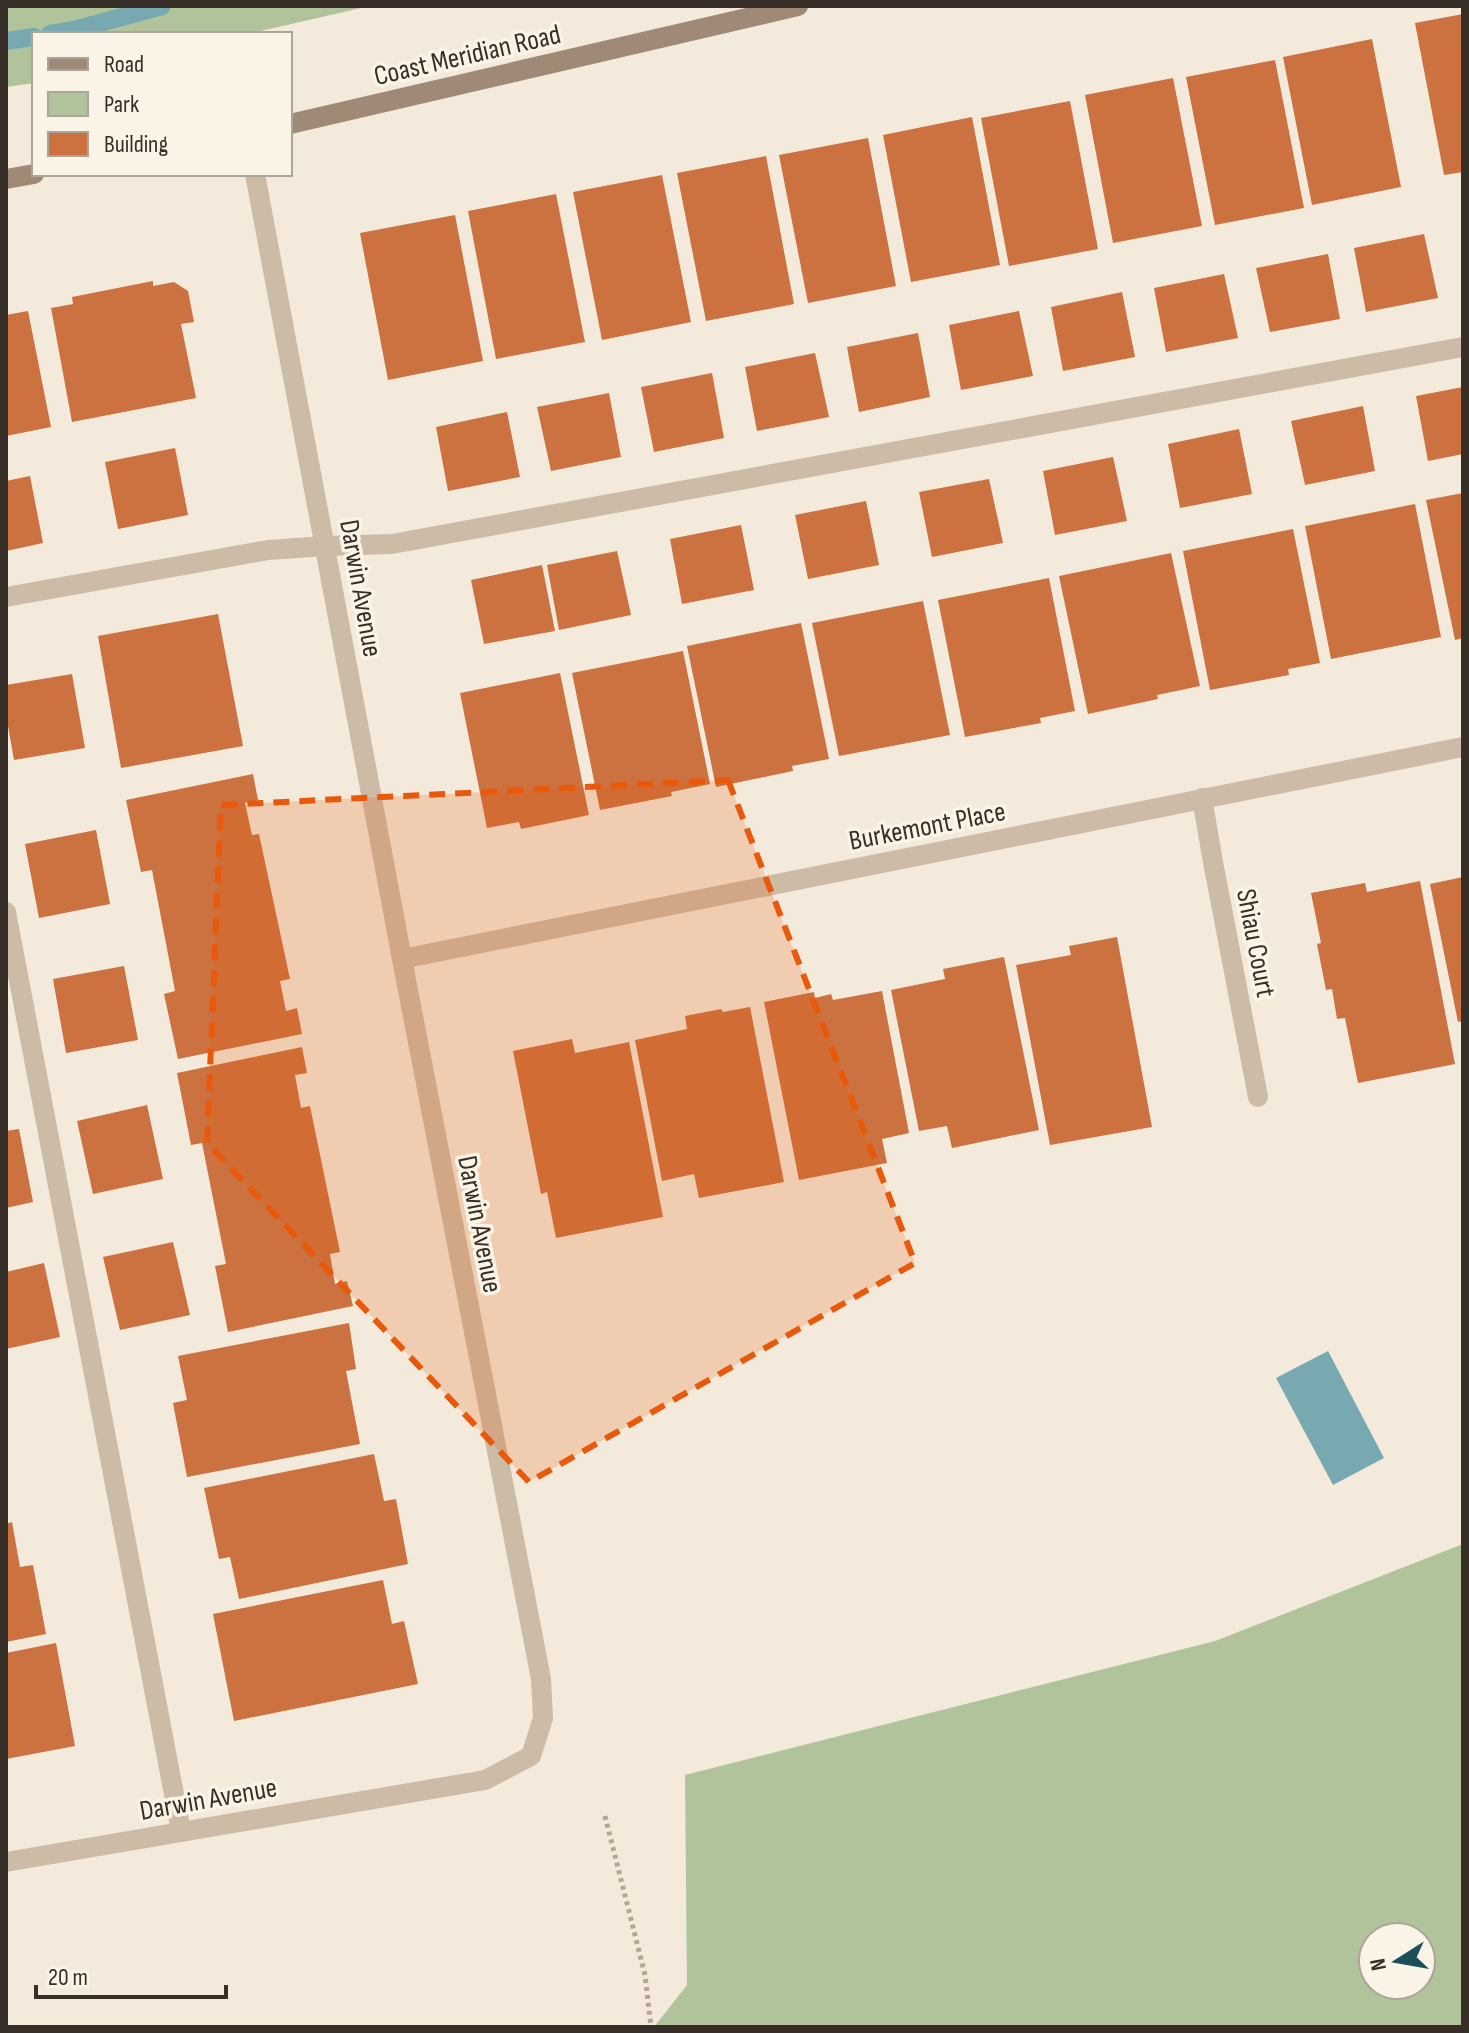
<svg xmlns="http://www.w3.org/2000/svg" width="1469" height="2033" viewBox="0 0 1469 2033" font-family="'Sofia Sans Condensed',sans-serif">
<style>
.green{fill:#b0c39a;fill-rule:evenodd}
.water{fill:#78a9b1}
.lines{fill:none;stroke-linecap:round;stroke-linejoin:round}
.stream{stroke:#78a9b1;stroke-width:18}
.building{fill:#cc7140}
.path{stroke:#b8a590;stroke-width:5;stroke-dasharray:4 4;stroke-linecap:butt}
.service{stroke:#ccbba6;stroke-width:20}
.minor{stroke:#ccbba6;stroke-width:20}
.secondary{stroke:#9f8a77;stroke-width:20}
.marked{fill:#e8590c;fill-opacity:0.2;stroke:#e8590c;stroke-width:6;stroke-dasharray:16 10;stroke-linejoin:round}
.labels{text-anchor:middle;stroke-width:7;stroke-linejoin:round;paint-order:stroke}
.street-label{font-size:28px;fill:#372e27;stroke:#faf4e7}
</style>
<rect width="100%" height="100%" fill="#f3eadb"/>
<g class="green">
<path d="M 6,6 L 370,6 L 247,34 L 34,34 L 34,83 L 6,87 Z"/>
<path d="M 1463,1544 L 1463,2027 L 654,2027 L 687,1985 L 685,1775 L 1215,1641 ZM 1373,1937 L 1421,1937 L 1421,1985 L 1373,1985 Z"/>
</g>
<path class="water" d="M 1328,1351 L 1384,1458 L 1333,1485 L 1276,1378 Z"/>
<g class="lines">
<g class="stream">
<path d="M 50,34 L 74,30 L 162,6"/>
<path d="M 6,41 L 34,37"/>
</g>
</g>
<g class="building">
<path d="M 1463,14 L 1463,172 L 1444,175 L 1415,23 Z"/>
<path d="M 1372,39 L 1401,187 L 1312,205 L 1283,57 Z"/>
<path d="M 1275,60 L 1304,208 L 1215,225 L 1186,77 Z"/>
<path d="M 1173,78 L 1202,226 L 1113,243 L 1085,95 Z"/>
<path d="M 1070,101 L 1098,249 L 1009,266 L 981,118 Z"/>
<path d="M 972,117 L 1000,265 L 911,282 L 883,135 Z"/>
<path d="M 868,138 L 896,286 L 808,303 L 779,155 Z"/>
<path d="M 766,156 L 794,304 L 706,321 L 677,173 Z"/>
<path d="M 662,175 L 691,322 L 602,340 L 573,192 Z"/>
<path d="M 556,194 L 585,342 L 496,359 L 468,211 Z"/>
<path d="M 455,215 L 483,361 L 388,380 L 360,233 Z"/>
<path d="M 1424,234 L 1438,298 L 1366,312 L 1354,248 Z"/>
<path d="M 1328,254 L 1340,319 L 1270,332 L 1256,268 Z"/>
<path d="M 1224,274 L 1238,338 L 1166,352 L 1154,288 Z"/>
<path d="M 153,281 L 153,286 L 174,282 L 188,291 L 194,322 L 181,324 L 196,398 L 72,422 L 51,308 L 73,304 L 72,297 Z"/>
<path d="M 1122,292 L 1135,357 L 1063,371 L 1051,307 Z"/>
<path d="M 28,311 L 51,427 L 6,436 L 6,315 Z"/>
<path d="M 1019,311 L 1033,376 L 961,390 L 949,325 Z"/>
<path d="M 918,333 L 930,397 L 859,412 L 847,347 Z"/>
<path d="M 815,353 L 829,417 L 757,431 L 745,367 Z"/>
<path d="M 712,373 L 724,438 L 654,452 L 641,387 Z"/>
<path d="M 1463,387 L 1463,454 L 1428,461 L 1416,396 Z"/>
<path d="M 609,393 L 621,457 L 551,471 L 537,407 Z"/>
<path d="M 1363,406 L 1375,471 L 1305,485 L 1291,421 Z"/>
<path d="M 507,412 L 520,477 L 448,491 L 436,427 Z"/>
<path d="M 1239,429 L 1252,494 L 1180,508 L 1168,444 Z"/>
<path d="M 175,448 L 188,515 L 118,529 L 105,462 Z"/>
<path d="M 1113,457 L 1127,521 L 1055,535 L 1043,471 Z"/>
<path d="M 30,476 L 43,543 L 6,551 L 6,481 Z"/>
<path d="M 989,479 L 1003,543 L 932,557 L 919,492 Z"/>
<path d="M 1463,493 L 1463,638 L 1455,640 L 1426,500 Z"/>
<path d="M 866,501 L 879,565 L 808,579 L 795,515 Z"/>
<path d="M 1415,504 L 1441,637 L 1331,659 L 1305,526 Z"/>
<path d="M 741,525 L 754,590 L 682,604 L 670,539 Z"/>
<path d="M 1293,529 L 1320,663 L 1288,669 L 1289,675 L 1210,690 L 1183,551 Z"/>
<path d="M 617,551 L 631,615 L 559,630 L 547,565 Z"/>
<path d="M 1171,553 L 1200,686 L 1157,695 L 1158,699 L 1088,714 L 1059,576 Z"/>
<path d="M 542,565 L 555,631 L 484,644 L 471,580 Z"/>
<path d="M 1049,578 L 1075,711 L 1040,718 L 1041,723 L 965,737 L 938,600 Z"/>
<path d="M 923,601 L 950,735 L 839,756 L 812,623 Z"/>
<path d="M 218,614 L 243,746 L 121,768 L 98,636 Z"/>
<path d="M 801,623 L 829,759 L 792,766 L 793,771 L 716,787 L 687,646 Z"/>
<path d="M 683,651 L 710,784 L 671,792 L 672,796 L 600,810 L 572,673 Z"/>
<path d="M 560,673 L 589,815 L 521,829 L 519,822 L 487,828 L 460,693 Z"/>
<path d="M 72,674 L 85,748 L 14,760 L 6,715 L 6,685 Z"/>
<path d="M 253,774 L 258,800 L 245,803 L 252,835 L 259,834 L 290,979 L 280,981 L 286,1011 L 297,1008 L 302,1034 L 178,1059 L 164,994 L 175,991 L 152,870 L 141,872 L 126,800 Z"/>
<path d="M 96,830 L 110,904 L 39,918 L 25,844 Z"/>
<path d="M 1463,877 L 1463,1021 L 1458,1022 L 1430,884 Z"/>
<path d="M 1420,881 L 1455,1064 L 1358,1083 L 1345,1018 L 1337,1019 L 1332,989 L 1326,990 L 1317,944 L 1321,943 L 1311,893 L 1365,883 L 1367,892 Z"/>
<path d="M 1117,937 L 1152,1127 L 1050,1145 L 1016,965 L 1071,955 L 1069,946 Z"/>
<path d="M 1004,957 L 1039,1130 L 952,1148 L 947,1126 L 919,1131 L 891,990 L 945,979 L 943,969 Z"/>
<path d="M 124,966 L 138,1040 L 66,1053 L 53,979 Z"/>
<path d="M 882,991 L 909,1133 L 882,1139 L 887,1163 L 799,1180 L 764,1002 L 814,992 L 815,998 L 831,994 L 833,1000 Z"/>
<path d="M 750,1007 L 784,1182 L 699,1198 L 694,1174 L 662,1181 L 635,1040 L 687,1029 L 685,1016 L 721,1009 L 723,1012 Z"/>
<path d="M 572,1039 L 575,1053 L 629,1042 L 663,1217 L 556,1238 L 547,1192 L 541,1194 L 513,1051 Z"/>
<path d="M 302,1047 L 307,1073 L 295,1075 L 301,1108 L 310,1106 L 340,1252 L 330,1254 L 335,1284 L 347,1281 L 353,1306 L 228,1332 L 215,1266 L 226,1264 L 202,1143 L 191,1145 L 177,1073 Z"/>
<path d="M 147,1105 L 163,1179 L 93,1194 L 77,1121 Z"/>
<path d="M 19,1129 L 33,1202 L 6,1208 L 6,1131 Z"/>
<path d="M 173,1242 L 190,1315 L 120,1330 L 103,1257 Z"/>
<path d="M 44,1263 L 60,1337 L 6,1349 L 6,1272 Z"/>
<path d="M 349,1323 L 356,1369 L 346,1371 L 360,1444 L 187,1477 L 173,1403 L 187,1400 L 178,1356 Z"/>
<path d="M 374,1454 L 384,1501 L 396,1499 L 408,1564 L 239,1599 L 230,1557 L 219,1559 L 204,1488 Z"/>
<path d="M 12,1522 L 20,1567 L 33,1565 L 46,1634 L 6,1642 L 6,1524 Z"/>
<path d="M 383,1580 L 392,1624 L 404,1621 L 418,1684 L 234,1721 L 213,1614 Z"/>
<path d="M 56,1643 L 75,1746 L 6,1759 L 6,1653 Z"/>
</g>
<g class="lines">
<path class="path" d="M 605,1816 L 645,1975 L 651,2027"/>
<g class="service">
<path d="M 325,546 L 392,544 L 1463,347"/>
<path d="M 6,912 L 181,1831"/>
</g>
<g class="minor">
<path d="M 6,597 L 268,550 L 325,546"/>
<path d="M 1202,798 L 1213,862 L 1258,1097"/>
<path d="M 402,959 L 1463,747"/>
<path d="M 6,1862 L 485,1780 L 531,1756 L 543,1718 L 541,1679 L 402,959 L 255,174"/>
</g>
<g class="secondary">
<path d="M 290,124 L 798,6"/>
<path d="M 6,179 L 34,174"/>
</g>
</g>
<path class="marked" d="M 728,780 L 915,1263 L 529,1482 L 207,1143 L 221,805 Z"/>
<g class="labels">
<g class="street-label">
<text transform="translate(467 54) rotate(-13)" y="10">Coast Meridian Road</text>
<text transform="translate(362 588) rotate(80)" y="10">Darwin Avenue</text>
<text transform="translate(927 825) rotate(-11)" y="10">Burkemont Place</text>
<text transform="translate(1257 943) rotate(79)" y="10">Shiau Court</text>
<text transform="translate(481 1224) rotate(79)" y="10">Darwin Avenue</text>
<text transform="translate(208 1798) rotate(-10)" y="10">Darwin Avenue</text>
</g>
</g>
<rect width="1469" height="2033" fill="none" stroke="#372e27" stroke-width="16"/>
<rect x="32" y="32" width="260" height="144" fill="#faf4e7" stroke="#aca59a" stroke-width="2"/>
<rect x="48" y="58" width="40" height="12" fill="#9f8a77" stroke="#aca59a" stroke-width="2"/>
<text x="104" y="72" font-size="24" fill="#372e27">Road</text>
<rect x="48" y="92" width="40" height="24" fill="#b0c39a" stroke="#aca59a" stroke-width="2"/>
<text x="104" y="112" font-size="24" fill="#372e27">Park</text>
<rect x="48" y="132" width="40" height="24" fill="#cc7140" stroke="#aca59a" stroke-width="2"/>
<text x="104" y="152" font-size="24" fill="#372e27">Building</text>
<g transform="translate(1397 1961) rotate(259)"><circle r="38" fill="#faf4e7" stroke="#aca59a" stroke-width="2"/>
<path d="M0-6L14 30L0 20L-14 30Z" fill="#1b505b"/>
<text y="-12" font-size="22" font-weight="bold" text-anchor="middle" fill="#372e27">N</text>
</g>
<path d="M36 1985v12h190v-12" fill="none" stroke="#372e27" stroke-width="4"/>
<text x="48" y="1985" font-size="24" fill="#372e27" stroke="#faf4e7" stroke-width="6" paint-order="stroke">20 m</text>
</svg>
